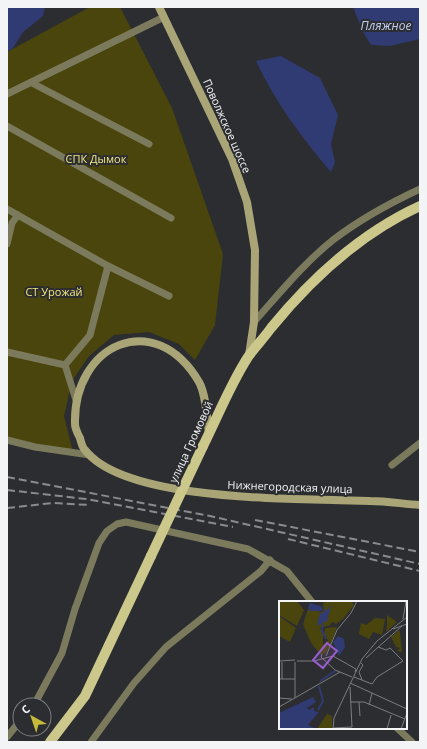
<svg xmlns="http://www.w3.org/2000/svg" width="427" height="749" viewBox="0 0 427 749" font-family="'Open Sans',sans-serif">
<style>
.green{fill:#4a450d}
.water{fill:#2f3b72}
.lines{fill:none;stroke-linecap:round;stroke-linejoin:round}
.minor{stroke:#7c7a5d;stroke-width:7}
.secondary{stroke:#a9a577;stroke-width:8}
.primary{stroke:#ccc78a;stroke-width:10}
.rail{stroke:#8a8b8e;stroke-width:2;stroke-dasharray:8 4;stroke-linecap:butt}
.primary-bridge{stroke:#ccc78a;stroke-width:10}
.labels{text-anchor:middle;stroke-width:4;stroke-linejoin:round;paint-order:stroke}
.street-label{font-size:11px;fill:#f3f4f6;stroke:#2c2d30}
.park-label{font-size:11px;fill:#f0e782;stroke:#2c2d30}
.water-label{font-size:12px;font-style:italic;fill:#c2cdf0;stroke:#2c2d30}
.inset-river{fill:none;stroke:#2f3b72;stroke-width:2}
.inset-road{fill:none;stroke:#7c7d7f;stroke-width:1}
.view{fill:#995ecd;fill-opacity:0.15;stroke:#995ecd;stroke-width:2}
.inset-edge{fill:none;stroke:#f3f4f6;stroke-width:2}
</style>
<rect width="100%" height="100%" fill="#2c2d30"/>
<path class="green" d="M 90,7 L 120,7 L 172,108 L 223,254 L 215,325 L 195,360 L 179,344 L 149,332 L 114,335 L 89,356 L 72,381 L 64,416 L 73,452 L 7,441 L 7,52 Z"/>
<g class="water">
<path d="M 7,7 L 45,7 L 43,16 L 23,32 L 13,48 L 7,52 Z"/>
<path d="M 353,7 L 420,7 L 420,39 L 390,46 L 371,45 L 363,32 Z"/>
<path d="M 281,56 L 320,78 L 338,115 L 331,144 L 335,162 L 331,172 C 302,138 275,102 256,61 Z"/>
</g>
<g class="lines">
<g class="minor">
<path d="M 32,83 L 149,144"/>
<path d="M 7,94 L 164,17"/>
<path d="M 7,126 L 171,218"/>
<path d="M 7,209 L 108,266 L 90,335 L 65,365 L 76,400"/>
<path d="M 7,244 L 12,223 L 18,215"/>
<path d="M 108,266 L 169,296"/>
<path d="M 254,322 C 279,294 304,263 333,240 C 359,220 390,203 420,189"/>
<path d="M 7,352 L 65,365"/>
<path d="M 7,440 L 35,447 L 90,455"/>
<path d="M 392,465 L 420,443"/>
<path d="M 34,705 L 62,653 L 75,609 L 99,543 L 107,531 L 117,524 L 126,522 L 248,549 L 287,571 L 312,602"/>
<path d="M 397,728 L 412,742"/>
<path d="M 7,737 L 20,721"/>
<path d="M 91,742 L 134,683 L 166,647 L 261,571 L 270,560"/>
</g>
<g class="secondary">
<path d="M 159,7 L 232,159 L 247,202 L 255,250 L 254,322 L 249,355"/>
<path d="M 209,433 C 207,419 206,394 199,382 C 155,307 73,344 75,424 C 75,429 78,434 80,438 C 81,442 82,447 85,450 C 127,504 305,498 370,501 C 387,501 403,504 420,505"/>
</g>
<g class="primary">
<path d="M 203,446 C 218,416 230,385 248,357 C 255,347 264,338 271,328 C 311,279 361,233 420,206"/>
<path d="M 50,742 L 85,696 L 151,556"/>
</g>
<g class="rail">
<path d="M 7,477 L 210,516 L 420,564"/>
<path d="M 7,490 L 86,499 L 233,527"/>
<path d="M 7,508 L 53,503 L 90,505"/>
<path d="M 255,520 L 420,552"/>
<path d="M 288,539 L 420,571"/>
</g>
<path class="primary-bridge" d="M 151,556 L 203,446"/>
</g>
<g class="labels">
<g class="street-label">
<text transform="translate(227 126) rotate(66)" y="4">Поволжское шоссе</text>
<text transform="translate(191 442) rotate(-65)" y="4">улица Громовой</text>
<text transform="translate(290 487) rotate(2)" y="4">Нижнегородская улица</text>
</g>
<g class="park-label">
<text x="96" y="163">СПК Дымок</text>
<text x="54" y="296">СТ Урожай</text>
</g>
<g class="water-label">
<text x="386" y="30">Пляжное</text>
</g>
</g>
<g transform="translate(279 601)">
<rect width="128" height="128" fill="#2c2d30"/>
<path d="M 0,0 L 18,0 L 25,9 L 18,25 L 0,14 ZM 45,0 L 76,0 L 72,0 L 75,4 L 64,18 L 57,23 L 54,21 L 51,23 L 52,24 L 41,27 L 45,33 L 46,27 L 58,26 L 51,44 L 47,41 L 49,40 L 47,35 L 44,35 L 44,43 L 51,44 L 46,54 L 45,52 L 42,54 L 32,42 L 24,23 L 29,8 L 43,11 L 45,6 L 38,2 L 44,5 ZM 108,14 L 118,21 L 107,31 L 108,24 ZM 0,15 L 17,27 L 11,41 L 0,35 ZM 96,17 L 106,18 L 103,34 L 94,31 L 90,38 L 80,33 L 82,22 L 87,24 ZM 120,29 L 121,32 L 123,51 L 118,50 L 121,47 L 117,46 L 112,36 ZM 48,113 L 53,115 L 53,128 L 38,128 Z" fill="#4a450d"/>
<path d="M 31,2 L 44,6 L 43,10 L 31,10 L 29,7 ZM 52,4 L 48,20 L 38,25 L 41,12 L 44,12 L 45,8 L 47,10 ZM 59,35 L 65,38 L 66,46 L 60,55 L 54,41 ZM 34,96 L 37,101 L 28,107 L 30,109 L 35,106 L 35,110 L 40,111 L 29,124 L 38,128 L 0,128 L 0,112 Z" fill="#2f3b72"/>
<path class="inset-river" d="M 44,23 L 43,30 L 47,38M 41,80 L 56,70M 39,109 L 44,100 L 40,85"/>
<path class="inset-road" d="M 124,18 L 127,0M 114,28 L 128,23M 43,53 L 42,56 L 56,69 L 73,76M 47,55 L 58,29 L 72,12 L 78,0M 87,57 L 123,25M 0,60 L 16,59M 18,60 L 35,60 L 54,55 L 77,68 L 76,71M 82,62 L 84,64 L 80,71 L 83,79M 75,76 L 93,83 L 98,76 L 124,60 L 111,47 L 107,49 L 99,46M 0,78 L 16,78M 3,78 L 3,61M 71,82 L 128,108M 0,97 L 13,98M 16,97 L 16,61M 71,101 L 85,101 L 126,118M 80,101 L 81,115M 90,104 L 93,92M 0,106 L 61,71M 54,127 L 73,126 L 71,86M 54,128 L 55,117 L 83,58 L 98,40 L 128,16M 108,128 L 112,114M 122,128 L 128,112"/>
<path class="view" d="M 48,42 L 58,50 L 44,67 L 34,59 Z"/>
<rect width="128" height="128" class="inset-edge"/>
</g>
<rect width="427" height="749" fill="none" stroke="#f3f4f6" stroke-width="16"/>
<g transform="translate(32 717) rotate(320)"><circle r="19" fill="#2c2d30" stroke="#7c7d7f"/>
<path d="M0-3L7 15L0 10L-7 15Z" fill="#c7bb3c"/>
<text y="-6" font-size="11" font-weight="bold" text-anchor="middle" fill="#f3f4f6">С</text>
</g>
</svg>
